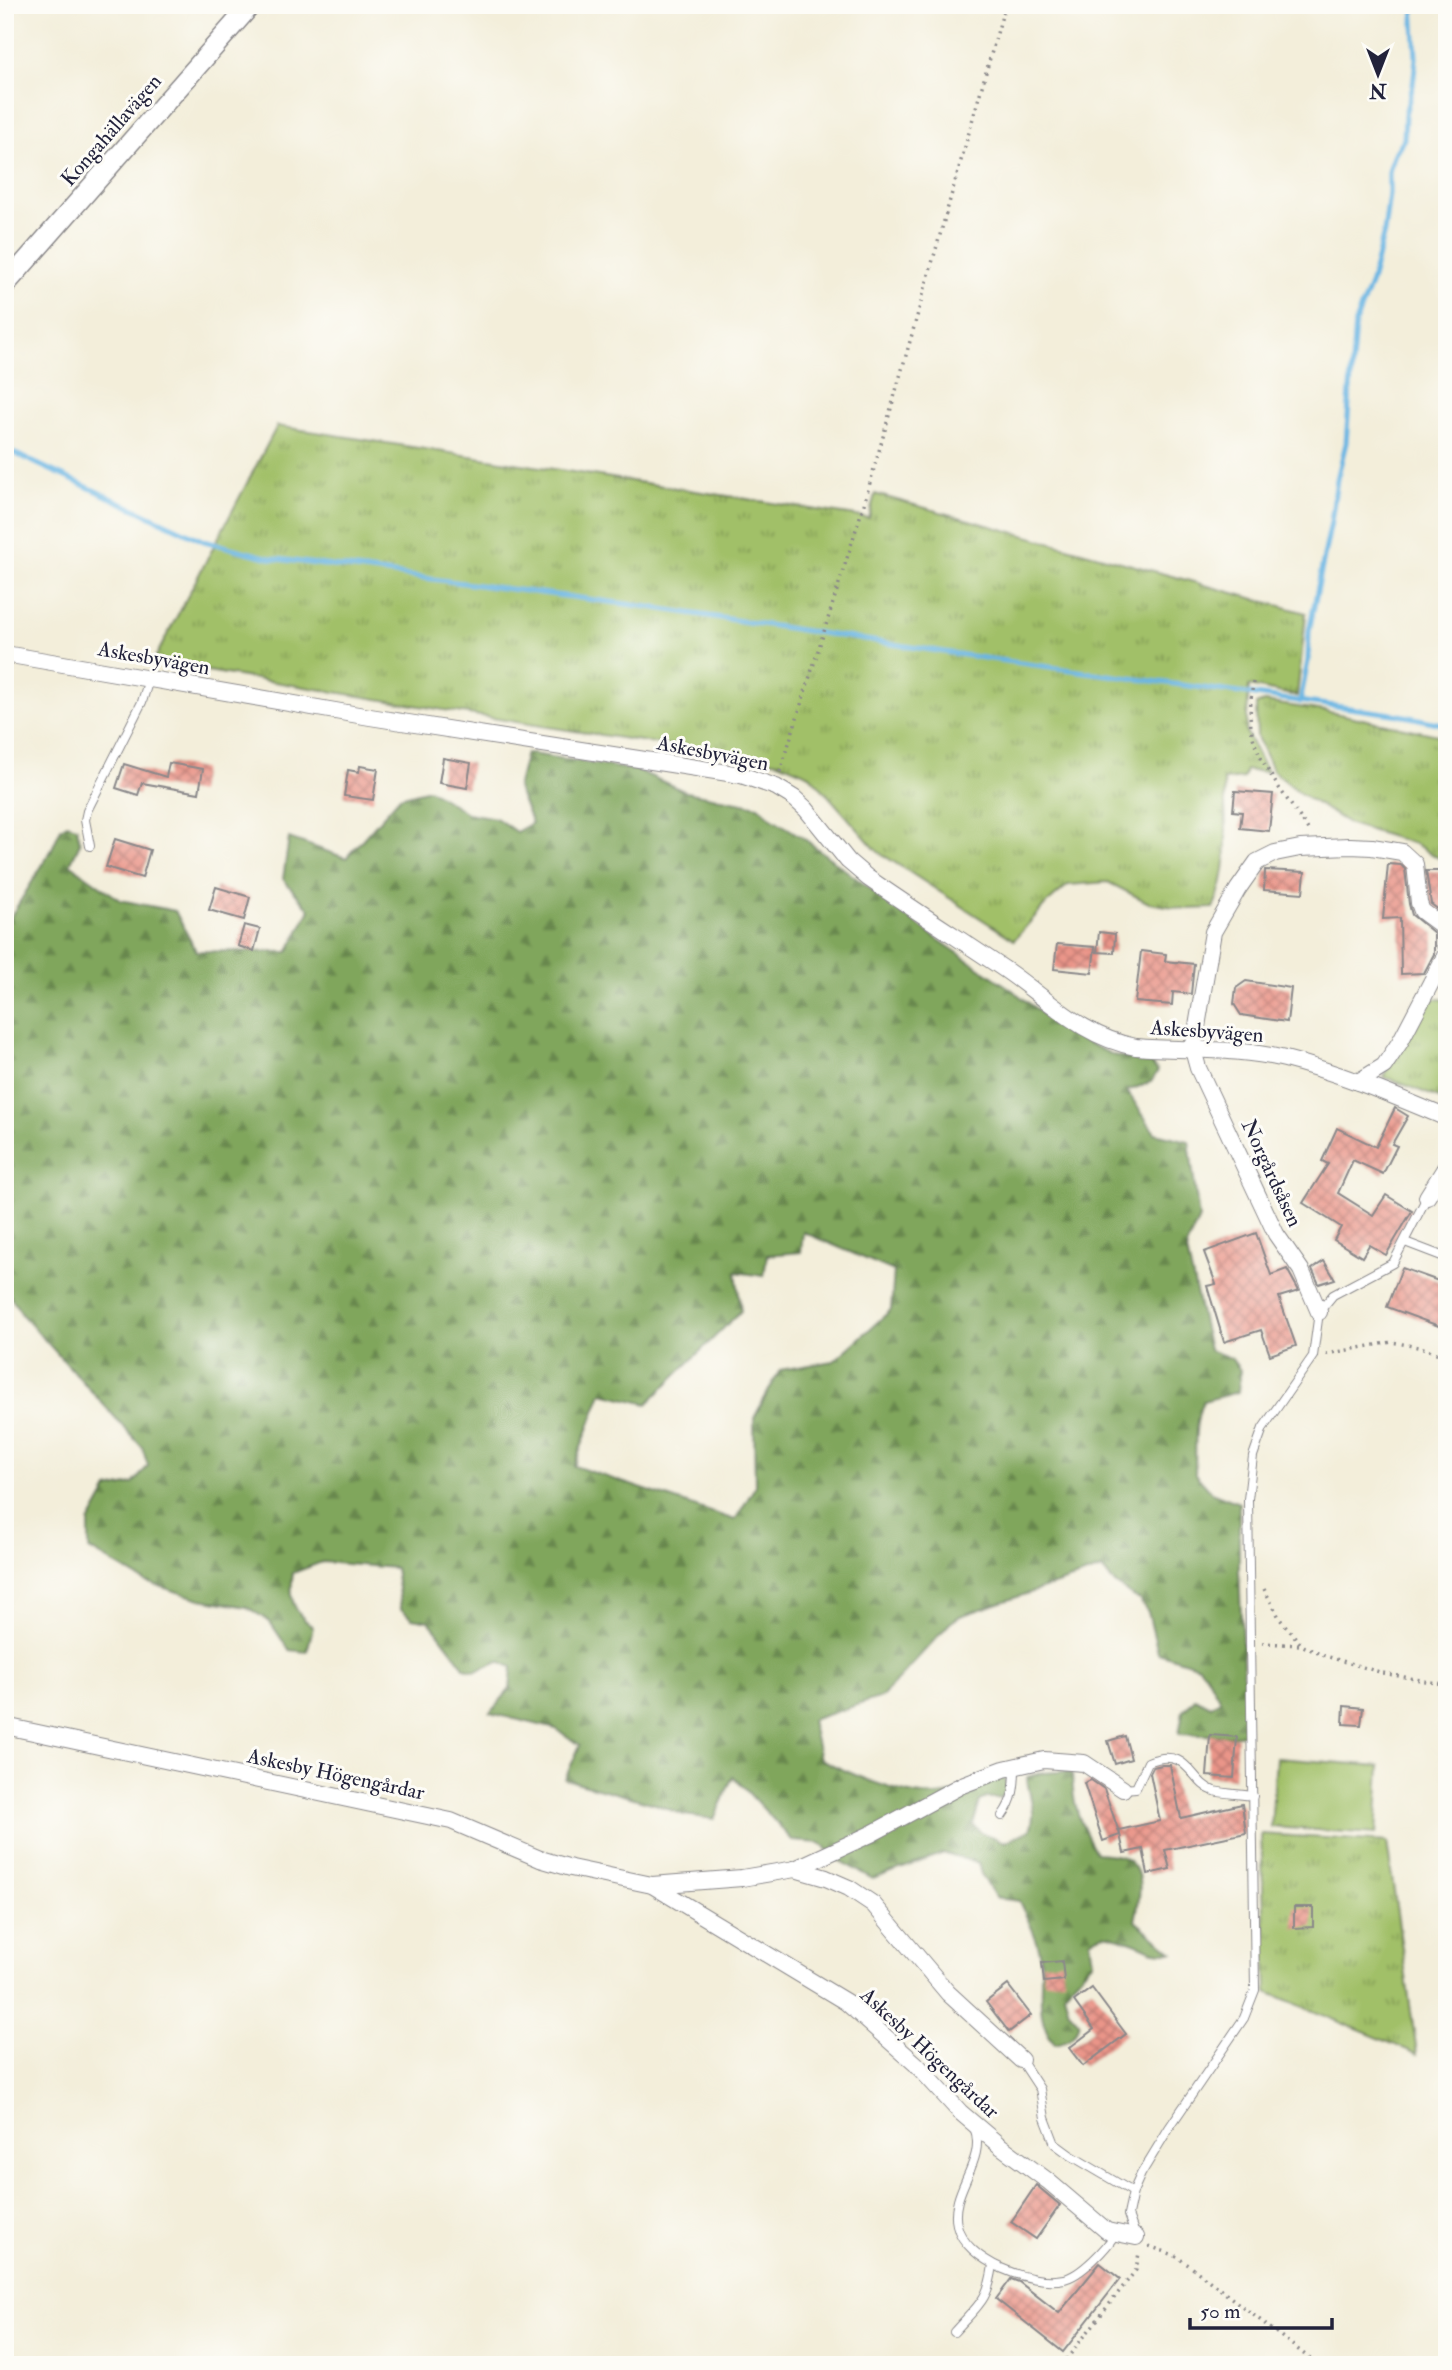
<svg xmlns="http://www.w3.org/2000/svg" width="1452" height="2370" viewBox="0 0 1452 2370" font-family="'IM FELL Double Pica',serif">
<style>
.grass{fill:url(#grass-tufts);stroke:#627152;stroke-width:2}
.forest{fill:url(#forest-firs);stroke:#51644c;stroke-width:2;fill-rule:evenodd}
.garden{fill:#a1c068;stroke:#627152;stroke-width:2}
.lines{fill:none;stroke-linecap:round;stroke-linejoin:round}
.stream{stroke:#6ab6e3;stroke-width:5}
.building{fill:url(#building-cross-hatch)}
.service-casing{stroke:#8a888a;stroke-width:10}
.minor-casing{stroke:#8a888a;stroke-width:18}
.tertiary-casing{stroke:#8a888a;stroke-width:22}
.path{stroke:#8a888a;stroke-width:3.5;stroke-dasharray:2 5;stroke-linecap:butt}
.service{stroke:#fff;stroke-width:8}
.minor{stroke:#fff;stroke-width:16}
.tertiary{stroke:#fff;stroke-width:19}
.labels{text-anchor:middle;stroke-width:6;stroke-linejoin:round;paint-order:stroke}
.street-label{font-size:21px;fill:#22223b;stroke:#fdfcf7}
</style>
<defs>
<pattern id="grass-tufts" width="24" height="20" patternUnits="userSpaceOnUse" patternTransform="scale(1.75)"><rect width="24" height="20" fill="#a1c068"/><path d="M3 7l-1-3M5 7V3M7 7l1-3M15 17l-1-3M17 17v-4M19 17l1-3" fill="none" stroke="#839c57"/></pattern>
<pattern id="forest-firs" width="22" height="20" patternUnits="userSpaceOnUse" patternTransform="scale(1.75)"><rect width="22" height="20" fill="#80a65c"/><path d="M5 1l3.5 6h-7zM16 11l3.5 6h-7z" fill="#68874d"/></pattern>
<pattern id="building-cross-hatch" width="8" height="8" patternUnits="userSpaceOnUse" patternTransform="scale(1.75)"><rect width="8" height="8" fill="#ea9589"/><path d="M0 0l8 8M0 8l8-8" fill="none" stroke="#bd7971"/></pattern>
</defs>
<rect width="100%" height="100%" fill="#fdfcf7"/>
<filter id="ink" filterUnits="userSpaceOnUse"><feTurbulence type="fractalNoise" baseFrequency=".0143" numOctaves="2"/><feDisplacementMap in="SourceGraphic" scale="14" xChannelSelector="R" yChannelSelector="G"/><feConvolveMatrix kernelMatrix="1 2 1 2 8 2 1 2 1" color-interpolation-filters="sRGB"/></filter>
<filter id="wash" filterUnits="userSpaceOnUse"><feTurbulence type="fractalNoise" baseFrequency=".00686" numOctaves="4" result="noise"/><feDisplacementMap in="SourceGraphic" scale="28" xChannelSelector="R" yChannelSelector="G"/><feGaussianBlur stdDeviation="1.57" result="paint"/><feColorMatrix in="noise" values="0 0 0 0 0 0 0 0 0 0 0 0 0 0 0 0 0 1.4 0 .05"/><feComposite in="paint" operator="in"/></filter>
<g filter="url(#wash)">
<rect width="100%" height="100%" fill="#f3eeda"/>
<g class="grass">
<path d="M 277,426 L 869,518 L 875,494 L 1306,613 L 1297,696 L 1249,686 L 1246,732 L 1267,772 L 1246,770 L 1243,778 L 1224,780 C 1225,823 1232,868 1213,908 L 1186,909 L 1149,903 L 1108,882 L 1068,885 L 1046,904 L 1014,940 L 877,851 L 810,775 L 779,762 L 535,725 L 153,662 Z"/>
<path d="M 1264,702 L 1325,711 L 1447,737 L 1447,863 L 1415,844 L 1350,824 L 1301,794 L 1272,770 L 1257,737 L 1256,705 Z"/>
<path d="M 1428,998 L 1447,1000 L 1447,1101 L 1384,1077 Z"/>
<path d="M 1261,1834 L 1387,1842 L 1417,2054 L 1267,1992 Z"/>
</g>
<path class="forest" d="M 526,753 L 639,771 L 686,792 L 758,806 L 773,819 L 802,837 L 927,932 L 1011,989 L 1068,1034 L 1113,1055 L 1150,1063 L 1158,1071 L 1151,1082 L 1127,1091 L 1155,1133 L 1189,1141 L 1199,1218 L 1186,1247 L 1209,1350 L 1231,1358 L 1240,1370 L 1238,1392 L 1203,1401 C 1193,1423 1196,1450 1195,1474 L 1211,1492 L 1239,1503 L 1239,1570 L 1246,1734 L 1228,1736 L 1179,1734 L 1183,1711 L 1195,1698 L 1211,1706 L 1220,1700 L 1207,1676 L 1199,1666 L 1158,1653 L 1148,1612 L 1139,1600 L 1116,1585 L 1102,1569 L 960,1616 L 950,1623 L 882,1697 L 811,1720 L 820,1759 C 851,1774 911,1801 945,1795 C 965,1792 984,1783 1003,1777 L 1009,1789 L 1000,1798 L 987,1798 L 980,1801 L 973,1825 L 982,1833 L 1005,1842 L 1030,1830 C 1038,1811 1028,1796 1027,1777 L 1041,1773 L 1072,1771 C 1072,1805 1080,1824 1096,1853 C 1104,1854 1116,1854 1124,1858 C 1147,1869 1139,1901 1135,1921 L 1173,1952 C 1166,1952 1157,1952 1151,1950 C 1140,1945 1136,1943 1125,1940 C 1110,1935 1104,1930 1090,1941 L 1093,1961 L 1064,1993 L 1069,2011 L 1079,2022 C 1075,2036 1070,2041 1055,2044 C 1032,2017 1045,1984 1040,1953 C 1037,1935 1026,1917 1019,1901 L 996,1898 L 981,1874 L 978,1863 L 944,1853 L 873,1879 L 838,1860 L 820,1843 L 793,1841 L 733,1776 L 714,1819 L 684,1815 L 655,1804 L 565,1779 L 580,1745 L 556,1729 L 490,1713 L 510,1689 L 512,1667 L 499,1661 L 476,1671 L 465,1668 L 429,1621 L 412,1618 L 401,1609 L 395,1568 L 322,1562 L 293,1573 C 289,1598 292,1611 313,1627 L 307,1652 L 289,1650 L 270,1622 L 247,1607 L 200,1599 L 146,1582 L 89,1549 L 89,1523 L 108,1489 L 133,1484 L 148,1466 L 142,1447 L 23,1316 L 5,1288 L 5,926 L 51,851 L 61,828 L 67,824 L 77,827 L 80,843 L 70,864 L 120,900 L 175,911 L 196,951 L 288,952 L 310,910 L 283,879 L 289,838 L 346,858 L 400,797 L 429,789 L 467,813 L 496,818 L 516,832 L 532,823 L 517,788 ZM 803,1232 L 894,1271 L 891,1310 L 834,1361 L 780,1370 L 754,1418 L 755,1487 L 735,1520 L 574,1466 L 602,1393 L 647,1404 L 741,1311 L 736,1272 L 764,1276 L 767,1255 L 801,1252 Z"/>
<path class="garden" d="M 1276,1758 L 1380,1766 L 1376,1834 L 1271,1827 Z"/>
<g class="lines">
<g class="stream">
<path d="M 5,449 L 204,541 L 270,558 L 649,607 L 984,658 L 1400,715 L 1447,725"/>
<path d="M 1300,702 L 1308,661 L 1309,631 L 1331,522 L 1337,479 L 1346,443 L 1355,323 L 1371,282 L 1384,232 L 1389,194 L 1389,172 L 1393,156 L 1404,139 L 1405,114 L 1413,85 L 1416,58 L 1413,5"/>
</g>
</g>
<g id="blocks">
<g class="building">
<path d="M 443,758 L 471,763 L 467,788 L 439,783 Z"/>
<path d="M 169,763 L 203,769 L 199,793 L 142,783 L 138,795 L 116,788 L 124,764 L 166,777 Z"/>
<path d="M 360,766 L 378,769 L 373,800 L 344,796 L 348,770 L 359,772 Z"/>
<path d="M 1235,791 L 1273,794 L 1269,831 L 1240,828 L 1242,812 L 1233,811 Z"/>
<path d="M 115,839 L 150,850 L 142,878 L 106,867 Z"/>
<path d="M 1388,864 L 1401,865 L 1405,869 L 1409,904 L 1412,915 L 1434,933 L 1434,954 L 1424,973 L 1401,974 L 1400,918 L 1383,919 Z"/>
<path d="M 1265,870 L 1305,872 L 1303,893 L 1264,890 Z"/>
<path d="M 1426,871 L 1443,871 L 1443,893 L 1447,893 L 1447,916 L 1431,904 Z"/>
<path d="M 216,887 L 250,897 L 244,920 L 209,910 Z"/>
<path d="M 244,925 L 260,929 L 254,951 L 238,946 Z"/>
<path d="M 1099,932 L 1115,934 L 1114,953 L 1097,952 Z"/>
<path d="M 1057,944 L 1095,947 L 1092,973 L 1054,969 Z"/>
<path d="M 1141,951 L 1166,954 L 1165,961 L 1194,964 L 1191,994 L 1173,992 L 1172,1005 L 1135,1002 Z"/>
<path d="M 1246,981 L 1291,988 L 1287,1022 L 1241,1015 L 1234,1004 L 1236,988 Z"/>
<path d="M 1395,1108 L 1408,1116 L 1392,1144 L 1397,1146 L 1383,1174 L 1353,1160 L 1338,1193 L 1373,1215 L 1386,1195 L 1412,1211 L 1386,1255 L 1369,1245 L 1362,1257 L 1334,1240 L 1341,1227 L 1303,1203 L 1328,1164 L 1322,1161 L 1337,1128 L 1376,1147 Z"/>
<path d="M 1256,1233 L 1271,1275 L 1287,1269 L 1299,1291 L 1279,1297 L 1296,1346 L 1270,1355 L 1261,1330 L 1224,1342 L 1207,1286 L 1216,1284 L 1204,1252 Z"/>
<path d="M 1324,1261 L 1335,1279 L 1319,1284 L 1312,1269 Z"/>
<path d="M 1402,1268 L 1447,1284 L 1447,1329 L 1387,1307 Z"/>
<path d="M 1344,1706 L 1363,1708 L 1361,1725 L 1343,1724 Z"/>
<path d="M 1210,1735 L 1237,1737 L 1234,1778 L 1207,1776 Z"/>
<path d="M 1125,1736 L 1131,1759 L 1115,1764 L 1108,1741 Z"/>
<path d="M 1162,1765 L 1170,1765 L 1181,1818 L 1242,1804 L 1246,1833 L 1165,1850 L 1170,1869 L 1148,1874 L 1143,1849 L 1124,1853 L 1119,1830 L 1160,1821 L 1150,1773 L 1153,1767 Z"/>
<path d="M 1091,1780 L 1104,1789 L 1120,1835 L 1103,1841 L 1084,1783 Z"/>
<path d="M 1294,1907 L 1313,1907 L 1313,1927 L 1294,1928 Z"/>
<path d="M 1062,1961 L 1064,1980 L 1044,1982 L 1042,1963 Z"/>
<path d="M 1008,1985 L 1031,2015 L 1009,2032 L 986,2002 Z"/>
<path d="M 1092,1988 L 1126,2034 L 1083,2066 L 1069,2048 L 1094,2029 L 1074,2001 Z"/>
<path d="M 1036,2185 L 1060,2205 L 1036,2239 L 1011,2222 Z"/>
<path d="M 1100,2263 L 1120,2279 L 1063,2352 L 996,2299 L 1011,2279 L 1019,2282 L 1059,2313 Z"/>
</g>
</g>
</g>
<g filter="url(#ink)">
<use href="#blocks" fill-opacity="0" stroke="#8a888a" stroke-width="2"/>
<g class="lines">
<g class="service-casing">
<g id="service">
<path d="M 90,846 L 85,820 L 87,811 L 142,702 L 149,679"/>
<path d="M 1405,1242 L 1447,1258"/>
<path d="M 1123,1789 L 1136,1788 L 1148,1762 C 1189,1745 1190,1783 1214,1791 C 1226,1794 1241,1794 1253,1796"/>
<path d="M 1002,1816 C 1014,1800 1015,1785 1015,1766"/>
<path d="M 1021,2060 L 1040,2089 L 1045,2118 L 1055,2144 L 1070,2155 L 1133,2192"/>
<path d="M 974,2127 C 988,2161 949,2190 957,2225 C 965,2261 1031,2286 1064,2279 C 1080,2276 1107,2248 1115,2234"/>
<path d="M 1136,2237 L 1128,2215 L 1133,2192 L 1141,2174 L 1169,2128 L 1244,2018 L 1255,1990 L 1248,1499 L 1253,1456 L 1263,1428 L 1313,1356 L 1319,1312 L 1333,1295 L 1393,1263 L 1427,1197"/>
<path d="M 954,2332 C 978,2305 988,2302 993,2265"/>
</g>
</g>
<g class="minor-casing">
<g id="minor">
<path d="M 5,654 L 370,717 L 741,775 L 776,787 L 794,798 L 806,809 L 848,861 L 868,878 C 914,910 961,940 1007,971 C 1049,1000 1084,1038 1136,1047 C 1185,1051 1237,1047 1285,1059 C 1341,1073 1394,1096 1447,1118"/>
<path d="M 1427,1197 L 1447,1165"/>
<path d="M 1319,1312 L 1301,1270 L 1276,1234 L 1198,1068 L 1193,1050 L 1213,932 L 1238,889 L 1257,862 L 1275,853 L 1300,848 L 1350,846 L 1372,847 L 1402,852 L 1415,864 L 1419,903 L 1422,911 L 1445,928 L 1446,954 L 1400,1042 L 1384,1066 L 1358,1082"/>
<path d="M 5,1726 L 451,1821 L 540,1859 L 571,1868 L 652,1885 L 846,2002 L 916,2064 L 960,2112 L 999,2145 L 1048,2181 L 1107,2231 L 1136,2237"/>
<path d="M 795,1869 L 826,1878 L 849,1888 L 873,1904 L 948,1993 L 1021,2060"/>
<path d="M 652,1885 L 742,1878 L 795,1869 L 871,1834 L 962,1785 L 1004,1769 L 1044,1760 L 1084,1763 L 1123,1789"/>
</g>
</g>
<g class="tertiary-casing">
<path id="tertiary" d="M 5,285 L 251,5"/>
</g>
<g class="path">
<path d="M 1253,682 C 1251,700 1248,719 1253,737 C 1262,770 1290,801 1309,831"/>
<path d="M 780,772 L 864,504 L 1005,5"/>
<path d="M 1326,1354 L 1392,1342 L 1423,1348 L 1447,1357"/>
<path d="M 1264,1589 L 1280,1619 L 1300,1643"/>
<path d="M 1262,1643 L 1301,1645 L 1322,1655 L 1383,1673 L 1447,1685"/>
<path d="M 1149,2246 L 1174,2255 L 1190,2266 L 1318,2365"/>
<path d="M 1062,2365 L 1136,2270 L 1139,2253"/>
</g>
<use href="#service" class="service"/>
<use href="#minor" class="minor"/>
<use href="#tertiary" class="tertiary"/>
</g>
</g>
<g class="labels">
<g class="street-label">
<text transform="translate(111 130) rotate(-49)" y="7">Kongahällavägen</text>
<text transform="translate(154 658) rotate(10)" y="7">Askesbyvägen</text>
<text transform="translate(713 753) rotate(11)" y="7">Askesbyvägen</text>
<text transform="translate(1207 1031) rotate(4)" y="7">Askesbyvägen</text>
<text transform="translate(1272 1173) rotate(65)" y="7">Norgårdsåsen</text>
<text transform="translate(336 1774) rotate(12)" y="7">Askesby Högengårdar</text>
<text transform="translate(930 2053) rotate(43)" y="7">Askesby Högengårdar</text>
</g>
</g>
<rect width="1452" height="2370" fill="none" stroke="#fdfcf7" stroke-width="28"/>
<g transform="translate(1378 74) rotate(180)" stroke="#fdfcf7" stroke-width="5" paint-order="stroke">
<path d="M0-5L12 26L0 18L-12 26Z" fill="#22223b"/>
<text y="-10" font-size="19" font-weight="bold" text-anchor="middle" fill="#22223b">N</text>
</g>
<path d="M1190 2318v10h142v-10" fill="none" stroke="#22223b" stroke-width="3.5"/>
<text x="1200" y="2318" font-size="21" fill="#22223b" stroke="#fdfcf7" stroke-width="5" paint-order="stroke">50 m</text>
</svg>
